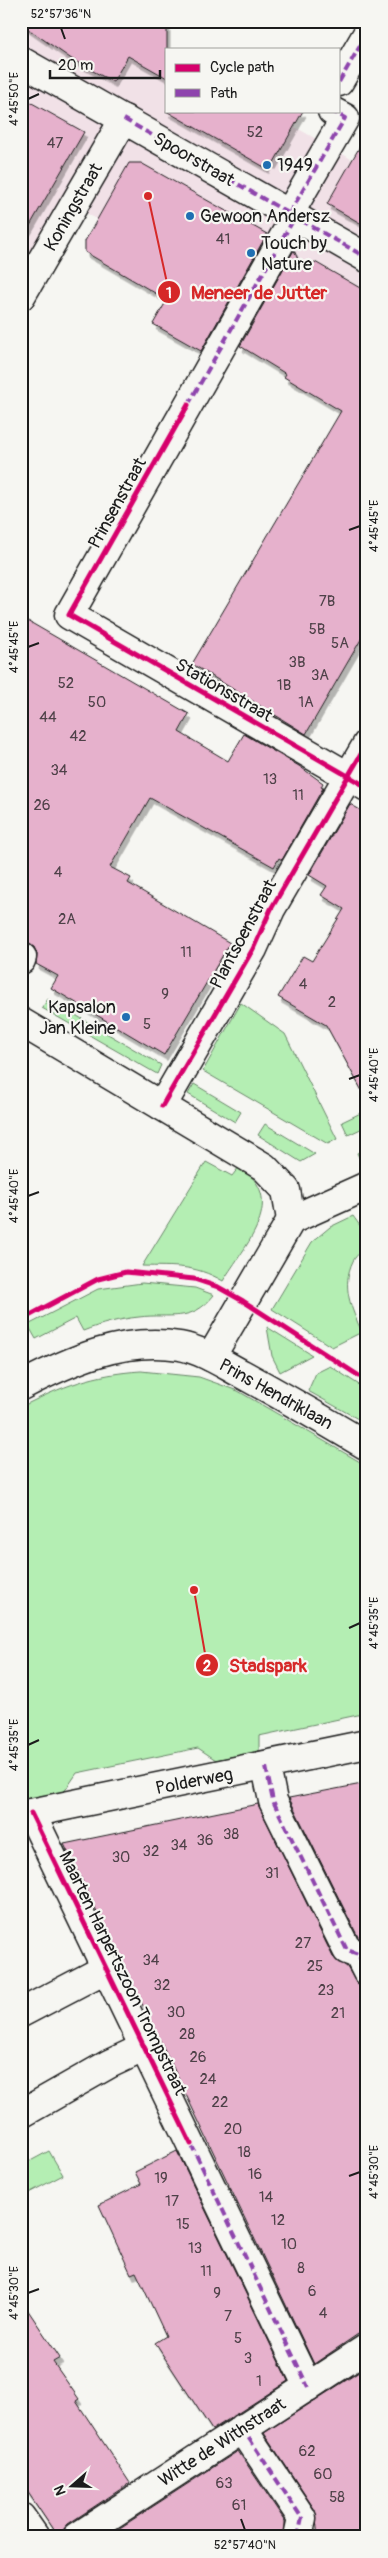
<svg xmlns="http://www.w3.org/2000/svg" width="388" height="2558" viewBox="0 0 388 2558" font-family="Pangolin,sans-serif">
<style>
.built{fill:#f1e1e7}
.green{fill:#b4eeb3;stroke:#688568}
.building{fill:#e6b1cc;stroke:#1c1c1c;filter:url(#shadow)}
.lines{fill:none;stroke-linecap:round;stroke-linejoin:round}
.minor-casing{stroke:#1c1c1c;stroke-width:31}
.major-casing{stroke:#1c1c1c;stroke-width:31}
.minor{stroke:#f6f6f2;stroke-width:28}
.major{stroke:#f6f6f2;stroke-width:28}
.quiet{stroke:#8e44ad;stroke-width:4;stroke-dasharray:8 4;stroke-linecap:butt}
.cycleway-casing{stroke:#f6f6f2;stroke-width:8}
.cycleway{stroke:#d6006c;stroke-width:5}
.ticks{fill:none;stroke:#1c1c1c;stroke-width:2}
.poi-dot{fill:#1f6fb2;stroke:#f6f6f2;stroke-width:2}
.labels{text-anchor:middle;stroke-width:4.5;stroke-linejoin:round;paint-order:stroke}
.number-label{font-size:15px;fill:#4e4148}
.street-label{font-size:18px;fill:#1c1c1c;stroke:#f6f6f2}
.poi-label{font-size:18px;fill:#1c1c1c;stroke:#f6f6f2;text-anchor:start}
.leader{fill:none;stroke:#d62828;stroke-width:2}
.callout-dot{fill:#d62828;stroke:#f6f6f2;stroke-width:2}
.mark-label{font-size:15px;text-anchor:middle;font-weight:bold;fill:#fff}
.callout-label{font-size:19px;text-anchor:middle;font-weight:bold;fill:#d62828;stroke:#f6f6f2;stroke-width:4.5;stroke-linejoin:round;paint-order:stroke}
.neatline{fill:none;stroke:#1c1c1c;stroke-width:2}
.ticks-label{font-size:12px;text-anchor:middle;fill:#1c1c1c}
</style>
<defs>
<filter id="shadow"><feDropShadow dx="3" dy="5.5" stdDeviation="0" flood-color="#0004"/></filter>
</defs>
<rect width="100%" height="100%" fill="#f6f6f2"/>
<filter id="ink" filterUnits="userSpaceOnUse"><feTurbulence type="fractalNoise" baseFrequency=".02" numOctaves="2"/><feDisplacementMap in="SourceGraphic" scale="10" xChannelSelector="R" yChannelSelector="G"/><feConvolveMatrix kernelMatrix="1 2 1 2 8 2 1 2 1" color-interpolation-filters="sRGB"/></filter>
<g filter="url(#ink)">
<path class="built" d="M 21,21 L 167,55 L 167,111 L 267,111 L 367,168 L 367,382 L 63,199 L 21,270 Z"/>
<g class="green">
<path d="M 48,999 L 161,1065 L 157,1074 L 42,1008 Z"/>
<path d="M 241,1003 L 285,1034 L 337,1139 L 328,1144 L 203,1071 Z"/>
<path d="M 194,1084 L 241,1112 L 235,1122 L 188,1094 Z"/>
<path d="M 367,1110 L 367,1126 L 348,1135 L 342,1122 Z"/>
<path d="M 265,1124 L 315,1154 L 301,1162 L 258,1135 Z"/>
<path d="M 367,1147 L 367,1164 L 363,1166 L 357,1153 Z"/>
<path d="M 206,1162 L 232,1176 L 239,1167 C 290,1199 245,1245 223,1281 C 194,1264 174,1267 142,1266 Z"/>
<path d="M 353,1216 C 357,1222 369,1236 367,1243 C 365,1249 356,1255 353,1261 C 341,1286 351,1308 362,1332 L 332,1347 L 272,1309 L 312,1242 L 330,1227 Z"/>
<path d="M 142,1283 L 195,1288 L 214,1295 C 191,1324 170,1313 139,1317 C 119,1319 101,1324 83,1331 L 76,1318 L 36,1339 L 28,1325 L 98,1289 Z"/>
<path d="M 267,1327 L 312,1355 L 280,1372 L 272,1356 Z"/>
<path d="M 330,1366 L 367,1390 L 367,1424 L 308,1391 L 316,1373 Z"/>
<path d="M 141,1371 L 199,1377 L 238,1391 L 367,1466 L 367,1713 L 259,1736 L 259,1751 L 216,1760 L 198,1748 L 77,1773 L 64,1792 L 21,1800 L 21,1407 C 62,1386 94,1374 141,1371 Z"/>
<path d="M 49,2151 L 63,2175 L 21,2197 L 21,2166 Z"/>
</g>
<g class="building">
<path d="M 21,21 L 167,21 L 167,78 L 128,56 L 113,82 L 73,60 L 21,24 Z"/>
<path d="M 21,97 L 84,132 L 21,241 Z"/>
<path d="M 166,111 L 303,111 L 273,164 L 269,162 L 266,168 Z"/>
<path d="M 367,134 L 367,227 L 327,204 Z"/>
<path d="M 129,163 L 141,163 L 267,234 L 201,351 L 153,324 L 167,300 L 85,252 L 85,241 Z"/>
<path d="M 294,250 L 301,267 L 315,262 L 367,292 L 367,629 L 306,734 L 192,664 L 341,411 L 284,377 L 286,374 L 240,346 Z"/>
<path d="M 21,617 L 189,714 L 179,732 L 228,761 L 244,734 L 299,766 L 323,783 L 321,787 L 323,788 L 282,860 L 279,858 L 274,867 L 150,798 L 110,867 L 131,878 L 128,883 L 230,943 L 164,1055 L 51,988 L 58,976 L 36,964 L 37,954 L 34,947 L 21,942 Z"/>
<path d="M 350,804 L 367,814 L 367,1100 L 326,1025 L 278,997 L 303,956 L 312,961 L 344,909 L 321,895 L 327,886 L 309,875 Z"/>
<path d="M 367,1783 L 367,1942 L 358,1937 L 289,1798 Z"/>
<path d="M 258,1804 L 333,1957 L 347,1967 L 358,1985 L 367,1988 L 367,2328 L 314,2364 L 170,2061 L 64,1844 Z"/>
<path d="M 177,2151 L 288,2381 L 212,2430 L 155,2343 L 166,2336 L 136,2272 L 131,2274 L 99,2205 L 141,2184 L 135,2172 Z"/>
<path d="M 21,2300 L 60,2358 L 53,2362 L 79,2399 L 76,2401 L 130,2483 L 68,2524 L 63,2530 L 62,2537 L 58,2537 L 21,2482 Z"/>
<path d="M 359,2372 L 367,2383 L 367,2537 L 318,2537 L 315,2510 L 264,2433 Z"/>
<path d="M 238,2451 L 285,2521 L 285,2537 L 106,2537 Z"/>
</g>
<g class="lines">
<g class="minor-casing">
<g id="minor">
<path d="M 21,61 L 367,258"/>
<path d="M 339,82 L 367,34"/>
<path d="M 289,214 L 345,118 L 332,111"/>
<path d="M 295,217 L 69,615 L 367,787"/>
<path d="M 21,296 L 124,119"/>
<path d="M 21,960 L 22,957"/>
<path d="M 21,1022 L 264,1167 L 286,1190 L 291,1220"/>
<path d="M 162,1106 L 253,949 L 271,909 L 367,744"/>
<path d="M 211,1357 L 291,1220 L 367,1186"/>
<path d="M 266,1767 L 273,1801 L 347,1950 L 358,1954 L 367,1972"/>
<path d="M 31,1813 L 308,2387"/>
<path d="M 21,1815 L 367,1744"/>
<path d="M 21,2013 L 105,1969"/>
<path d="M 21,2114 L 109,2064 L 143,2048"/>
<path d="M 242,2428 L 302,2518 L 299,2532 L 302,2537"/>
<path d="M 21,2517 L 35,2537"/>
<path d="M 77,2537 L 367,2348"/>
</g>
</g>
<g class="major-casing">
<path id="major" d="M 21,1386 C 71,1360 122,1337 180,1346 C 202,1350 223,1364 242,1374 C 284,1397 325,1421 367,1446"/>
</g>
<use href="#minor" class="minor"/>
<use href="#major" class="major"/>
<g class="quiet">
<path d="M 339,82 L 367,34"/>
<path d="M 124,119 L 367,258"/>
<path d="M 289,214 L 345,118 L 332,111"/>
<path d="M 188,405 L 295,217"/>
<path d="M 266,1767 L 273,1801 L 347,1950 L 358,1954 L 367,1972"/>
<path d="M 191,2144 L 308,2387"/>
<path d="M 242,2428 L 302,2518 L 299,2532 L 302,2537"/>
</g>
<g class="cycleway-casing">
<g id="cycleway">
<path d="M 188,405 L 69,615 L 367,787"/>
<path d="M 162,1106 L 253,949 L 271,909 L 367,744"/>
<path d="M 21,1320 L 98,1279 L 126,1272 L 194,1279 L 218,1287 L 243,1301 L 367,1381"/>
<path d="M 31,1813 L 191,2144"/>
</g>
</g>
<use href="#cycleway" class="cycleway"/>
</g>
</g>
<path class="ticks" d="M 61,28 L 65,39M 28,99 L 39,94M 349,530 L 360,526M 28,647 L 39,643M 349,1079 L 360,1075M 28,1196 L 39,1192M 349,1628 L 360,1623M 28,1745 L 39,1740M 349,2176 L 360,2172M 28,2293 L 39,2289M 241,2519 L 245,2530"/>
<g class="poi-dot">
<circle cx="267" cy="165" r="5"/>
<circle cx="190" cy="216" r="5"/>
<circle cx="251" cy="253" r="5"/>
<circle cx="126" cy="1017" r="5"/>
</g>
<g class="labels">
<g class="number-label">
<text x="255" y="137">52</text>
<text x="55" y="148">47</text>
<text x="223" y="244">41</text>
<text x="327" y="606">7B</text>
<text x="317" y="634">5B</text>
<text x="340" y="648">5A</text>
<text x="297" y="667">3B</text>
<text x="320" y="680">3A</text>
<text x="66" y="688">52</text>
<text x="284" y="690">1B</text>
<text x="97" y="707">50</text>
<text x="306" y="707">1A</text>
<text x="48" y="722">44</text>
<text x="78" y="741">42</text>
<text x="59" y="775">34</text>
<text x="270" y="784">13</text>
<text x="298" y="800">11</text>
<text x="42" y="810">26</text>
<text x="58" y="877">4</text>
<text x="67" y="924">2A</text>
<text x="186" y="957">11</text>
<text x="303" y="989">4</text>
<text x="165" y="999">9</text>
<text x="332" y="1007">2</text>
<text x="147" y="1029">5</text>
<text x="231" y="1839">38</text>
<text x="205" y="1845">36</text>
<text x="179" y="1850">34</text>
<text x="151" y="1856">32</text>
<text x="121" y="1862">30</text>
<text x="272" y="1878">31</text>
<text x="303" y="1948">27</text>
<text x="151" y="1965">34</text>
<text x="315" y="1971">25</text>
<text x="162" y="1990">32</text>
<text x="326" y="1995">23</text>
<text x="176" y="2017">30</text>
<text x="338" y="2018">21</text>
<text x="187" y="2039">28</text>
<text x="198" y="2062">26</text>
<text x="208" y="2084">24</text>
<text x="220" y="2107">22</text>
<text x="233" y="2134">20</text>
<text x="244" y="2157">18</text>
<text x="255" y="2179">16</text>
<text x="161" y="2183">19</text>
<text x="266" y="2202">14</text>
<text x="172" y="2206">17</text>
<text x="278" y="2225">12</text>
<text x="183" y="2229">15</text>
<text x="289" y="2249">10</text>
<text x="195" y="2253">13</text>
<text x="301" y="2273">8</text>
<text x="206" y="2276">11</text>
<text x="312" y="2296">6</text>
<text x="217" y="2298">9</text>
<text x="323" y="2318">4</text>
<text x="228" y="2321">7</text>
<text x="238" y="2343">5</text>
<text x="248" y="2363">3</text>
<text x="259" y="2386">1</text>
<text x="307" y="2456">62</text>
<text x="323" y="2479">60</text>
<text x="224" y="2488">63</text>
<text x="337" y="2502">58</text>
<text x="239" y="2510">61</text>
</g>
<g class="street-label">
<text transform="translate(194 159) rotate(30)" y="6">Spoorstraat</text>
<text transform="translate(73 207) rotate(-60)" y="6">Koningstraat</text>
<text transform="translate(117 503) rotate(-61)" y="6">Prinsenstraat</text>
<text transform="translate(224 690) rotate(30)" y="6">Stationsstraat</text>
<text transform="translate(243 934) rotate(-62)" y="6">Plantsoenstraat</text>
<text transform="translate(276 1394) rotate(29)" y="6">Prins Hendriklaan</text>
<text transform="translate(194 1781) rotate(-11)" y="6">Polderweg</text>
<text transform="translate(123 1973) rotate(64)" y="6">Maarten Harpertszoon Trompstraat</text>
<text transform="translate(222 2442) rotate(-33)" y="6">Witte de Withstraat</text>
</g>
<g class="poi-label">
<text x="277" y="171">1949</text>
<text x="200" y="222">Gewoon Andersz</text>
<text x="261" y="249">Touch by<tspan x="261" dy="21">Nature</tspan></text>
<text x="116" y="1013" text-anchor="end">Kapsalon<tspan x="116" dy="21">Jan Kleine</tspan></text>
</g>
</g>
<path class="leader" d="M148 196L169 292M194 1590L207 1665"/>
<g class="callout-dot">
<circle cx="148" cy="196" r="5"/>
<circle cx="194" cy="1590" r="5"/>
<circle cx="169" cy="292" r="12"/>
<circle cx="207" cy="1665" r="12"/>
</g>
<g class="mark-label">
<text x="169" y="298">1</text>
<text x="207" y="1671">2</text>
</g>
<g class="callout-label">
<text x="259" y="299">Meneer de Jutter</text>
<text x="268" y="1672">Stadspark</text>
</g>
<rect width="388" height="2558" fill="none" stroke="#f6f6f2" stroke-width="55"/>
<rect x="165" y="48" width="175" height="65" fill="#f6f6f2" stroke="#9f9f9c"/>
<rect x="175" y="64" width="25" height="8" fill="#d6006c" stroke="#9f9f9c"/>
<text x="210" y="72" font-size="15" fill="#1c1c1c">Cycle path</text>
<rect x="175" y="89" width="25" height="8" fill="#8e44ad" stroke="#9f9f9c"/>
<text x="210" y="98" font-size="15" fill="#1c1c1c">Path</text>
<g transform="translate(72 2486) rotate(250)" stroke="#f6f6f2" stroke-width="4" paint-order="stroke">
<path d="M0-4L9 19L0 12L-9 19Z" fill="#1c1c1c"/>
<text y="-8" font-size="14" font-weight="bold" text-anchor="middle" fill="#1c1c1c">N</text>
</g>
<path d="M50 70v8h110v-8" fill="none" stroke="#1c1c1c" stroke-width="2.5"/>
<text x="58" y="70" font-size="15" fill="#1c1c1c" stroke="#f6f6f2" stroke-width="4" paint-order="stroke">20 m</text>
<rect x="28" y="28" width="332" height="2502" class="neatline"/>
<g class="ticks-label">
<text x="61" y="18">52°57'36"N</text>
<text transform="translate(14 99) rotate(-90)" y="4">4°45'50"E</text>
<text transform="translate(374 526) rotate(-90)" y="4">4°45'45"E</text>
<text transform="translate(14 647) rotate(-90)" y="4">4°45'45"E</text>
<text transform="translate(374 1075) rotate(-90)" y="4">4°45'40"E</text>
<text transform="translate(14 1196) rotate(-90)" y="4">4°45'40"E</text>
<text transform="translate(374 1623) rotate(-90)" y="4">4°45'35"E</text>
<text transform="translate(14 1745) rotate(-90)" y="4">4°45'35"E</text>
<text transform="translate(374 2172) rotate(-90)" y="4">4°45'30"E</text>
<text transform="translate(14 2293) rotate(-90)" y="4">4°45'30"E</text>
<text x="245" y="2549">52°57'40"N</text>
</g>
</svg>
